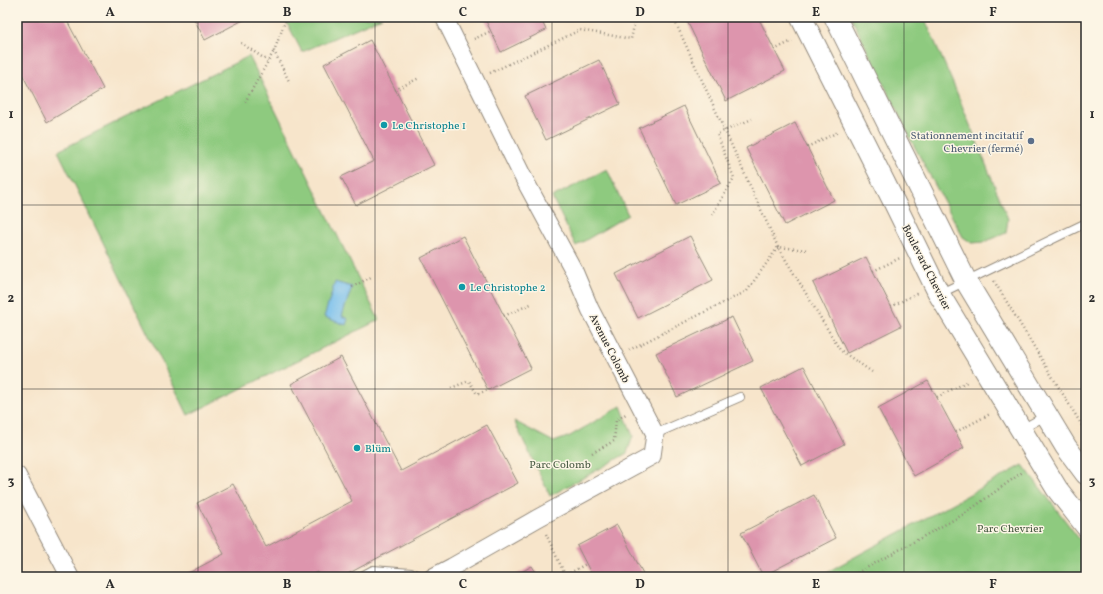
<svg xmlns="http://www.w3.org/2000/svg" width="1103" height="594" viewBox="0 0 1103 594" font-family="Vollkorn,serif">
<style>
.green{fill:#8eca7f;stroke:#5c7a55}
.water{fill:#75beed;stroke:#50748c}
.building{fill:#dd95ad}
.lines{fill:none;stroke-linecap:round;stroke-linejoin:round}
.service-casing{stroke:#91887b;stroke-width:10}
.minor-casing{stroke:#91887b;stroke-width:19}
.tertiary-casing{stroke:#91887b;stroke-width:23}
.path{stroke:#91887b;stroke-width:2.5;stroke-dasharray:1 3;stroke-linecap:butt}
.service{stroke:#fff;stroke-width:8}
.minor{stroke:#fff;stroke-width:17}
.tertiary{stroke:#fff;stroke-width:21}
.grid{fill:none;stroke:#2b2b2b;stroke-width:1;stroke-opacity:0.55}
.culture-dot{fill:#0f9aa8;stroke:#fcf5e5;stroke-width:1.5}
.service-dot{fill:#5c6f8a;stroke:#fcf5e5;stroke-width:1.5}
.labels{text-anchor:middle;stroke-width:3;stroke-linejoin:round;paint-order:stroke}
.culture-label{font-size:11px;fill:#0d838f;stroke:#fcf5e5;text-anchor:start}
.service-label{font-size:11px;fill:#4e5e75;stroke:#fcf5e5;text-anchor:end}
.street-label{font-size:11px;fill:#2b2b2b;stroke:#fcf5e5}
.park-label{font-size:11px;fill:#495b44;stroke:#fcf5e5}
.neatline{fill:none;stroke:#2b2b2b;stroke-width:1.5}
.grid-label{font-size:13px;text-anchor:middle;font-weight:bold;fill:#2b2b2b}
</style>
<rect width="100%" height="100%" fill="#fcf5e5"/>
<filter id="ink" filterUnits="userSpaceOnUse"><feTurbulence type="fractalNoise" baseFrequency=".025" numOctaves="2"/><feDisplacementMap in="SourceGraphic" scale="8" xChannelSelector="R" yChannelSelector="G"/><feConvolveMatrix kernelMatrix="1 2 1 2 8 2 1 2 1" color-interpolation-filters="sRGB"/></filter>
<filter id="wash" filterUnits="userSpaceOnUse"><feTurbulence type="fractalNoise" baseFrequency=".012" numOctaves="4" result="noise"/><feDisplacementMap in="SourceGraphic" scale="16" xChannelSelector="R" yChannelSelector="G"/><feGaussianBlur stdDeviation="0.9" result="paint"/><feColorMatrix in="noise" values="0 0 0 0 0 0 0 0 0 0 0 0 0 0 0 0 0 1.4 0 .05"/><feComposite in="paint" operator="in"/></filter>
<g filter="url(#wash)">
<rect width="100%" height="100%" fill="#f7e5cb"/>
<g class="green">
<path d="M 284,17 L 382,17 L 302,52 Z"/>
<path d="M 851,17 L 924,17 L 955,88 L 1008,219 L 1006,233 L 984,242 L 972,243 L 963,237 L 912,142 Z"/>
<path d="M 249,56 L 379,320 L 188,415 L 58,151 Z"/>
<path d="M 607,169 L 628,215 L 576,246 L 552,197 Z"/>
<path d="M 621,406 L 633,436 L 627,453 L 601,468 L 550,496 L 514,421 L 554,442 L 570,436 Z"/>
<path d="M 1023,465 L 1086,548 L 1086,577 L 818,577 Z"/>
</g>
<path class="water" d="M 335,282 L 352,287 L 342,316 L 348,319 L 346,325 L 324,317 Z"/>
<g id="blocks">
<g class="building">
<path d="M 22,17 L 65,17 L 103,89 L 47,122 L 17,64 L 17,20 Z"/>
<path d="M 193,17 L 249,17 L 205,40 Z"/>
<path d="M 484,17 L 540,17 L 546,30 L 501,52 Z"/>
<path d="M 695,17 L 758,17 L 785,71 L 726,101 L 687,21 Z"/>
<path d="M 370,40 L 434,165 L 356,205 L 341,177 L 374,161 L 324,64 Z"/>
<path d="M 599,60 L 620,104 L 546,140 L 525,96 Z"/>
<path d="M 684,106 L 721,183 L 676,205 L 639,128 Z"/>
<path d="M 795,123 L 834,200 L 785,225 L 746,148 Z"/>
<path d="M 463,236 L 531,368 L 488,390 L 421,258 Z"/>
<path d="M 690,236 L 713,280 L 638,318 L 616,274 Z"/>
<path d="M 866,257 L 901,326 L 847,353 L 813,283 Z"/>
<path d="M 732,317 L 753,361 L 677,397 L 656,353 Z"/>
<path d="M 341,357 L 401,471 L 487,425 L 518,483 L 342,577 L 320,577 L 318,572 L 308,577 L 181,577 L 224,554 L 197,503 L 233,484 L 266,547 L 352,501 L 291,384 Z"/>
<path d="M 804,366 L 844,444 L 802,466 L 761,388 Z"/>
<path d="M 928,381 L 964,448 L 914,476 L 878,408 Z"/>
<path d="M 814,495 L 836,538 L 763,576 L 741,533 Z"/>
<path d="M 617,525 L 645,577 L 593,577 L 577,546 Z"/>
<path d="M 532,566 L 539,577 L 513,577 Z"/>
</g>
</g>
</g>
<g filter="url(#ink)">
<use href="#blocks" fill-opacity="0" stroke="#91887b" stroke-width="1"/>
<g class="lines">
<g class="service-casing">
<g id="service">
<path d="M 939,294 L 1086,223"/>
<path d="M 1022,429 L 1047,415"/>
<path d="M 655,434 L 740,397"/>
<path d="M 360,577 L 373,570 L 411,573 L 422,577"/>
</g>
</g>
<g class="minor-casing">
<g id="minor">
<path d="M 17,475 L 70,577"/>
<path d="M 433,577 L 452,567 L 538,518 L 652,456 L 655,434 L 590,309 L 574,271 L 523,177 L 444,17"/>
</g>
</g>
<g class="tertiary-casing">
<g id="tertiary">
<path d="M 801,17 L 895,204 L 939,294 L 1057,489 L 1086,526"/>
<path d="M 835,17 L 966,281 L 1066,447 L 1086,474"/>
</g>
</g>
<g class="path">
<path d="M 287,17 L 274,51 L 290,83"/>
<path d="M 673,17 L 778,247 L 808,250"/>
<path d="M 474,39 L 491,31"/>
<path d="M 241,43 L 268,61"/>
<path d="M 774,50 L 792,41"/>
<path d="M 490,73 L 580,30 L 631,39 L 636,17"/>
<path d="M 395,90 L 419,78"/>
<path d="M 245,102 L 274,51"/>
<path d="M 807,147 L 838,132"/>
<path d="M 712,215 L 734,178 L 717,134 L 752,119"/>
<path d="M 873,271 L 900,258"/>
<path d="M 994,281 L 1086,432"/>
<path d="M 352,287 L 373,276"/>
<path d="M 891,307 L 917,293"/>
<path d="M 504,316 L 533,303"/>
<path d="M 629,350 L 747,291 L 778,247 L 840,350 L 872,372"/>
<path d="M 451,388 L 469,381 L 477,394 L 488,390"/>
<path d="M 937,397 L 969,381"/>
<path d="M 956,432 L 990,414"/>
<path d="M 592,453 L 614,441 L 616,420 L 626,414"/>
<path d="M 546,534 L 566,577"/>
<path d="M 563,577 L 586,564"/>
<path d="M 850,577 L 964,514 L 1024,471"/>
</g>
<use href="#service" class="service"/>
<use href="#minor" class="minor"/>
<use href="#tertiary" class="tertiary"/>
</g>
</g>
<path class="grid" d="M 198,17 L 198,577M 375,17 L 375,577M 552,17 L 552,577M 728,17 L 728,577M 904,17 L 904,577M 17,205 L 1086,205M 17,389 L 1086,389"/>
<g class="culture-dot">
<circle cx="384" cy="125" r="4"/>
<circle cx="462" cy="287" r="4"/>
<circle cx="357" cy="448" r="4"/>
</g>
<circle class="service-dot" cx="1031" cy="141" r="4"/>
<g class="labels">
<g class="culture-label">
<text x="392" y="129">Le Christophe 1</text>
<text x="470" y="291">Le Christophe 2</text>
<text x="365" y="452">Blüm</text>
</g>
<g class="service-label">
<text x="1023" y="139">Stationnement incitatif<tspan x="1023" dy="13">Chevrier (fermé)</tspan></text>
</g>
<g class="street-label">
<text transform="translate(927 267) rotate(63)" y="4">Boulevard Chevrier</text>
<text transform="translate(610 348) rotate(63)" y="4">Avenue Colomb</text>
</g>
<g class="park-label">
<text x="560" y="468">Parc Colomb</text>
<text x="1010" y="532">Parc Chevrier</text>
</g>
</g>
<rect width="1103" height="594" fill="none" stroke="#fcf5e5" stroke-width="44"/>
<rect x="22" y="22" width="1059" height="550" class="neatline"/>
<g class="grid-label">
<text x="110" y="16">A</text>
<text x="287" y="16">B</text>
<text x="463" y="16">C</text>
<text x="640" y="16">D</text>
<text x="816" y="16">E</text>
<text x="993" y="16">F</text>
<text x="11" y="118">1</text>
<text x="1092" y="118">1</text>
<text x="11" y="302">2</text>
<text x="1092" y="302">2</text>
<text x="11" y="485">3</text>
<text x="1092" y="485">3</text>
<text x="110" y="588">A</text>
<text x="287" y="588">B</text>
<text x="463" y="588">C</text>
<text x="640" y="588">D</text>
<text x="816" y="588">E</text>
<text x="993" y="588">F</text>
</g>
</svg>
